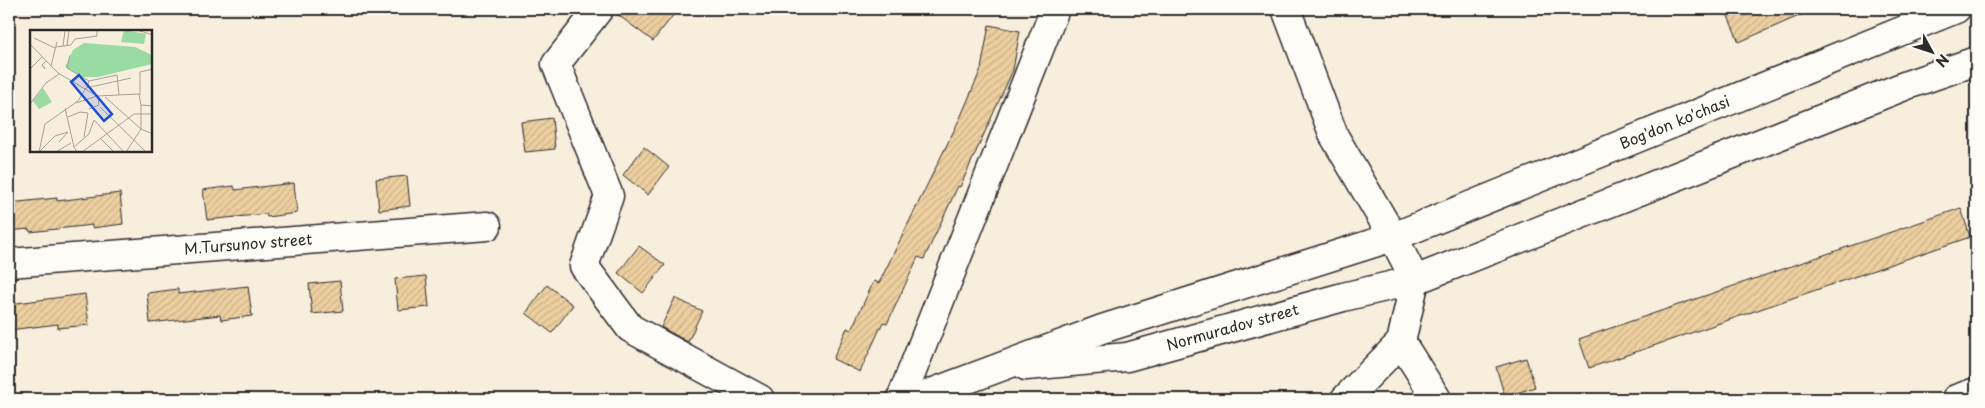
<svg xmlns="http://www.w3.org/2000/svg" width="1985" height="408" viewBox="0 0 1985 408" font-family="'Playpen Sans',sans-serif">
<style>
.building{fill:url(#building-hatch);stroke:#2b2b2b}
.lines{fill:none;stroke-linecap:round;stroke-linejoin:round}
.minor-casing{stroke:#2b2b2b;stroke-width:31}
.primary-casing{stroke:#2b2b2b;stroke-width:31}
.minor{stroke:#fdfcf7;stroke-width:28}
.primary{stroke:#fdfcf7;stroke-width:28}
.labels{text-anchor:middle;stroke-width:5;stroke-linejoin:round;paint-order:stroke}
.street-label{font-size:15px;fill:#2b2b2b;stroke:#fdfcf7}
.inset-road{fill:none;stroke:#a6a096;stroke-width:1}
.view{fill:#1d4ed8;fill-opacity:0.15;stroke:#1d4ed8;stroke-width:2.5}
.inset-edge{fill:none;stroke:#2b2b2b;stroke-width:2.5}
</style>
<defs>
<pattern id="building-hatch" width="6" height="6" patternUnits="userSpaceOnUse" patternTransform="scale(1.25)"><rect width="6" height="6" fill="#edcfa0"/><path d="M-1 1l2-2M0 6l6-6M5 7l2-2" fill="none" stroke="#cbb28a"/></pattern>
</defs>
<rect width="100%" height="100%" fill="#f8eedd"/>
<filter id="ink" filterUnits="userSpaceOnUse"><feTurbulence type="fractalNoise" baseFrequency=".02" numOctaves="2"/><feDisplacementMap in="SourceGraphic" scale="10" xChannelSelector="R" yChannelSelector="G"/><feConvolveMatrix kernelMatrix="1 2 1 2 8 2 1 2 1" color-interpolation-filters="sRGB"/></filter>
<g filter="url(#ink)">
<g class="building">
<path d="M 614,9 L 678,9 L 653,41 L 614,12 Z"/>
<path d="M 1725,9 L 1815,9 L 1739,42 Z"/>
<path d="M 989,25 L 1020,31 L 1013,70 L 960,187 L 958,186 L 924,259 L 918,257 L 887,324 L 883,322 L 860,372 L 833,359 L 847,328 L 851,330 L 874,281 L 879,283 L 961,116 L 981,69 Z"/>
<path d="M 552,118 L 555,149 L 525,152 L 521,122 Z"/>
<path d="M 644,147 L 669,167 L 648,195 L 623,175 Z"/>
<path d="M 407,176 L 410,206 L 379,210 L 376,179 Z"/>
<path d="M 294,183 L 297,213 L 267,217 L 266,214 L 207,220 L 203,190 L 234,186 L 235,190 Z"/>
<path d="M 120,193 L 123,224 L 92,228 L 92,225 L 30,232 L 29,229 L 9,231 L 9,203 L 57,198 L 57,201 Z"/>
<path d="M 1961,208 L 1970,237 L 1589,368 L 1579,339 Z"/>
<path d="M 639,246 L 665,265 L 643,293 L 618,273 Z"/>
<path d="M 426,276 L 429,307 L 398,310 L 395,279 Z"/>
<path d="M 340,281 L 343,311 L 312,314 L 309,284 Z"/>
<path d="M 547,285 L 573,305 L 552,333 L 526,313 Z"/>
<path d="M 248,286 L 252,316 L 221,320 L 220,315 L 150,323 L 147,293 L 178,289 L 178,294 Z"/>
<path d="M 85,294 L 89,325 L 58,328 L 58,324 L 9,330 L 9,304 Z"/>
<path d="M 675,298 L 702,311 L 688,342 L 661,327 Z"/>
<path d="M 1526,358 L 1535,387 L 1505,397 L 1496,367 Z"/>
</g>
<g class="lines">
<g class="minor-casing">
<g id="minor">
<path d="M 599,9 L 556,64 L 609,196 L 584,266 L 630,328 L 760,399"/>
<path id="s1" d="M 9,263 L 487,226"/>
<path d="M 1401,342 L 1437,399"/>
<path d="M 901,399 L 1055,9"/>
<path d="M 1345,399 L 1401,342 L 1415,280"/>
<path d="M 1956,399 L 1976,392"/>
</g>
</g>
<g class="primary-casing">
<g id="primary">
<path d="M 1286,9 L 1334,136 L 1393,237 L 1415,280"/>
<path id="s2" d="M 1026,366 L 1127,357 L 1343,297 L 1415,280 L 1907,85 L 1976,61"/>
<path id="s3" d="M 915,399 L 1102,329 L 1393,237 L 1956,9"/>
</g>
</g>
<use href="#minor" class="minor"/>
<use href="#primary" class="primary"/>
</g>
</g>
<g class="labels">
<g class="street-label">
<text dy="5" stroke="none"><textPath href="#s3" startOffset="809">Bog'don ko'chasi</textPath></text>
<text dy="5" stroke="none"><textPath href="#s1" startOffset="240">M.Tursunov street</textPath></text>
<text dy="5" stroke="none"><textPath href="#s2" startOffset="211">Normuradov street</textPath></text>
</g>
</g>
<g transform="translate(30 30)">
<rect width="122" height="122" fill="#f8eedd"/>
<path d="M 54,13 L 105,17 L 122,25 L 122,34 L 68,47 L 53,47 L 35,37 L 43,20 Z" fill="#9adaa3"/>
<path d="M 13,58 L 22,72 L 9,79 L 3,71 Z" fill="#9adaa3"/>
<path d="M 94,0 L 116,4 L 114,14 L 91,12 Z" fill="#9adaa3"/>
<path class="inset-road" d="M 34,0 L 39,1 L 37,16M 107,0 L 123,5M 4,8 L 25,18M 0,14 L 28,43 L 67,66 L 109,64 L 111,75 L 123,76M 33,16 L 35,1M 26,17 L 41,15 L 45,9 L 67,6 L 67,0M 40,25 L 37,38 L 59,51 L 57,57M 12,35 L 15,39 L 12,35 L 16,31M 21,36 L 27,12M 0,39 L 12,27M 59,51 L 87,45 L 89,65M 56,58 L 101,48M 110,65 L 110,42 L 123,39M 75,67 L 111,99 L 123,104M 46,73 L 67,66M 0,74 L 16,53 L 29,44M 70,77 L 116,122M 35,78 L 44,117M 59,79 L 69,75 L 68,67M 38,87 L 50,82 L 58,83 L 54,107M 71,109 L 84,122M 10,121 L 25,106 L 38,102 L 29,112M 9,122 L 15,94 L 48,71 L 56,58M 26,122 L 41,113M 47,122 L 44,117 L 59,104 L 64,90 L 94,122M 52,122 L 104,84 L 123,84M 96,122 L 111,99 L 111,75"/>
<path class="view" d="M 49,45 L 82,84 L 74,91 L 41,52 Z"/>
<rect width="122" height="122" class="inset-edge"/>
</g>
<rect width="1985" height="408" fill="none" stroke="#fdfcf7" stroke-width="30"/>
<rect x="15" y="15" width="1955" height="378" fill="none" stroke="#2b2b2b" stroke-width="2" filter="url(#ink)"/>
<g transform="translate(1932 52) rotate(130)" stroke="#fdfcf7" stroke-width="4" paint-order="stroke">
<path d="M0-4L9 19L0 12L-9 19Z" fill="#2b2b2b"/>
<text y="-8" font-size="14" font-weight="bold" text-anchor="middle" fill="#2b2b2b">N</text>
</g>
</svg>
